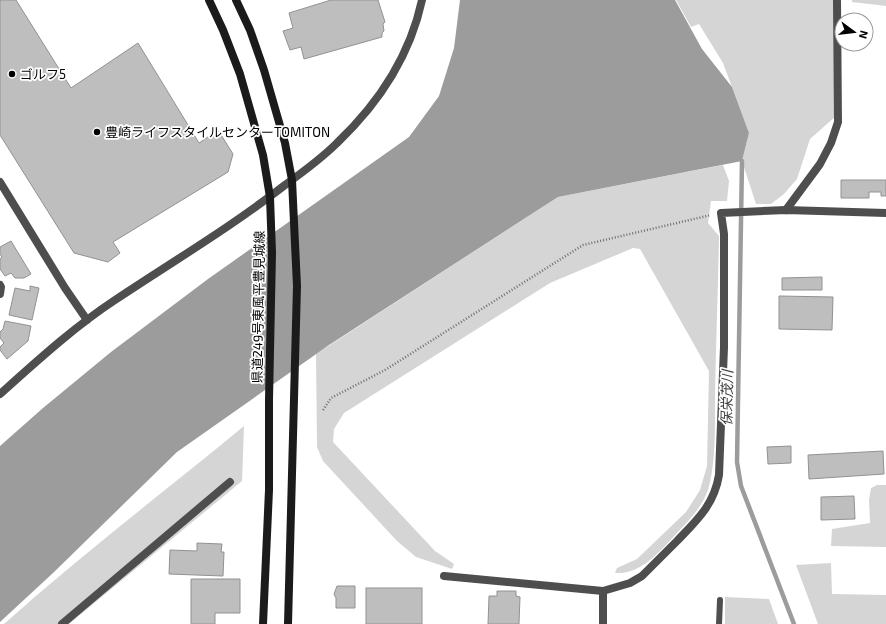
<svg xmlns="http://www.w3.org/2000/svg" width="886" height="624" viewBox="0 0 886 624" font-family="'Exo 2','Noto Sans JP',sans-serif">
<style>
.green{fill:#d5d5d5}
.water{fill:#9c9c9c}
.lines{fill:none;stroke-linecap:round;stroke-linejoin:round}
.stream{stroke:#9c9c9c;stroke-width:4.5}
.building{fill:#bebebe;stroke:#929292}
.path{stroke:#707070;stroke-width:2.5;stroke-dasharray:1 2;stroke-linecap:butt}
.service{stroke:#4e4e4e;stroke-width:6}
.minor{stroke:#4e4e4e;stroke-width:8}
.tertiary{stroke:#4e4e4e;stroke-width:8}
.secondary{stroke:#1b1b1b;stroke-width:8}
.poi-dot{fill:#000;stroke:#fff;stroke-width:1.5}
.labels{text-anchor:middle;stroke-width:3.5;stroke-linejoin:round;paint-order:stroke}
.poi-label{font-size:13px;fill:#000;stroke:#fff;text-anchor:start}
.street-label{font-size:13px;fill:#000;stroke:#fff}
.water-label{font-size:14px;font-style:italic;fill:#3d3d3d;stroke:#fff}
</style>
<rect width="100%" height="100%" fill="#fff"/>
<g class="green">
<path d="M 676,0 L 834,0 L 836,116 L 810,139 L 797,179 L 784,194 L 771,204 L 756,204 L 742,161 L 749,133 L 723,63 L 699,24 L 691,27 Z"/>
<path d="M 852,0 L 886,0 L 886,6 L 852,2 Z"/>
<path d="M 723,165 L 729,181 L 727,201 L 711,201 L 708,223 L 719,236 C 718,289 716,343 715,396 C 715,424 716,464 708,490 C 700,512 681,528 666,545 C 651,560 637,574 615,573 L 617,568 L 637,559 L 686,512 L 700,490 L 707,466 L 709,371 L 640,249 L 633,248 L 550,283 L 344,413 L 334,429 L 333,442 L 435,551 L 454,564 L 452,569 L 416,557 L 397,541 L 323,461 L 317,447 L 316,354 L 558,197 Z"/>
<path d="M 244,426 L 242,481 L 69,624 L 4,624 C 81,555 164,492 244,426 Z"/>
<path d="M 877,485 L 886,485 L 886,547 L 831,546 L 832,529 L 870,523 L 869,500 L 871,488 Z"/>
<path d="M 831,563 L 832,594 L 886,595 L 886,624 L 818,624 L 796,565 Z"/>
<path d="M 725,597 L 769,599 L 778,624 L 725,624 Z"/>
</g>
<path class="water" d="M 460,0 L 675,0 L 702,49 L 732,87 L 749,133 L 742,161 L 558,197 L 329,345 L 177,452 L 53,573 L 0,622 L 0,446 L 43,408 L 111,352 L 208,279 L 409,137 L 439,96 L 454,48 Z"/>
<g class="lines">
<path class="stream" d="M 742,161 L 737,462 L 741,486 L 794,624"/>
</g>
<g class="building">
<path d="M 0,0 L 16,0 L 71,88 L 138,43 L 199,143 L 218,130 L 233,154 L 228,172 L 113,242 L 120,253 L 108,262 L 74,253 L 0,135 Z"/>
<path d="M 331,0 L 378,0 L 385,22 L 383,24 L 384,31 L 382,33 L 382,37 L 304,59 L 301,47 L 290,50 L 283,31 L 293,28 L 289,13 Z"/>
<path d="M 841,180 L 886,180 L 886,196 L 881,196 L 881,192 L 869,192 L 869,198 L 841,198 Z"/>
<path d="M 11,241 L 31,274 L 24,278 L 15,278 L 11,273 L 5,276 L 0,269 L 0,259 L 2,257 L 0,254 L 0,247 Z"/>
<path d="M 822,277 L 822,290 L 782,290 L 782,278 Z"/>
<path d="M 30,286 L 39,288 L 32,320 L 9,315 L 15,288 L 30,291 Z"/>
<path d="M 779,296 L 833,297 L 832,330 L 779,329 Z"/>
<path d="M 5,321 L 31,326 L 28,341 L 7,359 L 0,350 L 0,347 L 4,343 L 0,338 L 0,332 L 3,329 Z"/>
<path d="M 791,446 L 791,463 L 768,464 L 767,447 Z"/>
<path d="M 883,451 L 884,474 L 809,479 L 808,455 Z"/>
<path d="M 854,496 L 855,519 L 821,520 L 821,497 Z"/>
<path d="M 197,543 L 222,544 L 221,552 L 224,552 L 223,576 L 169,574 L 170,550 L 197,551 Z"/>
<path d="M 191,579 L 240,579 L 240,613 L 215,613 L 215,624 L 191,624 Z"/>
<path d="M 337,586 L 355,586 L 355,608 L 336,608 L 336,598 L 334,594 Z"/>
<rect x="366" y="588" width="56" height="36"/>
<path d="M 497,591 L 516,591 L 516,596 L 520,597 L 519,624 L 488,624 L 489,596 L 497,596 Z"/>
</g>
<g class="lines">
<path class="path" d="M 323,410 L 331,398 L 385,370 L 583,245 L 711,215"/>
<path class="service" d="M 719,624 L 720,600"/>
<g class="minor">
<path d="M 786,210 L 820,164 L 831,143 L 838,122 L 837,0"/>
<path d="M 0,285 L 1,287 L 0,294"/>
<path d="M 444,576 L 603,591 L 630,583 L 642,576 C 654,564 665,553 677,541 C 697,520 714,505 719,475 L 724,347 L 724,234 L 721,213 L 786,210 L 886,213"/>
<path d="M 62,624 L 230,482"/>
<path d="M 603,624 L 603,591"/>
</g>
<g class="tertiary">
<path d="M 0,182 L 65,288 L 87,320"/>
<path d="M 0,394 C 37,361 74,327 115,300 C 172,262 231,227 285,185 C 303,172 321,159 337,143 C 378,104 410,56 422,0"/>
</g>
<g class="secondary">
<path d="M 209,0 L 223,30 L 240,74 L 263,155 L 270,197 L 272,253 L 269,400 L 269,490 L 263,624"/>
<path d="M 236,0 L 250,30 L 264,70 L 285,143 L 292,180 L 297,286 L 288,624"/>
</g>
</g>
<g class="poi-dot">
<circle cx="12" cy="74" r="4"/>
<circle cx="97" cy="132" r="4"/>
</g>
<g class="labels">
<g class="poi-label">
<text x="20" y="79">ゴルフ5</text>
<text x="105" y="137">豊崎ライフスタイルセンターTOMITON</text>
</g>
<g class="street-label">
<text transform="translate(258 307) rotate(-89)" y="5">県道249号東風平豊見城線</text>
</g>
<g class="water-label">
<text transform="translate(727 398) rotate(-89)" y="5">保栄茂川</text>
</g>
</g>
<g transform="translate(854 32) rotate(105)"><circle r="19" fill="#ffffff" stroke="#999999"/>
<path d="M0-3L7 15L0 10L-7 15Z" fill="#000000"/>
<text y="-6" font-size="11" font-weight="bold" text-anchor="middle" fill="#000000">N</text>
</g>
</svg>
